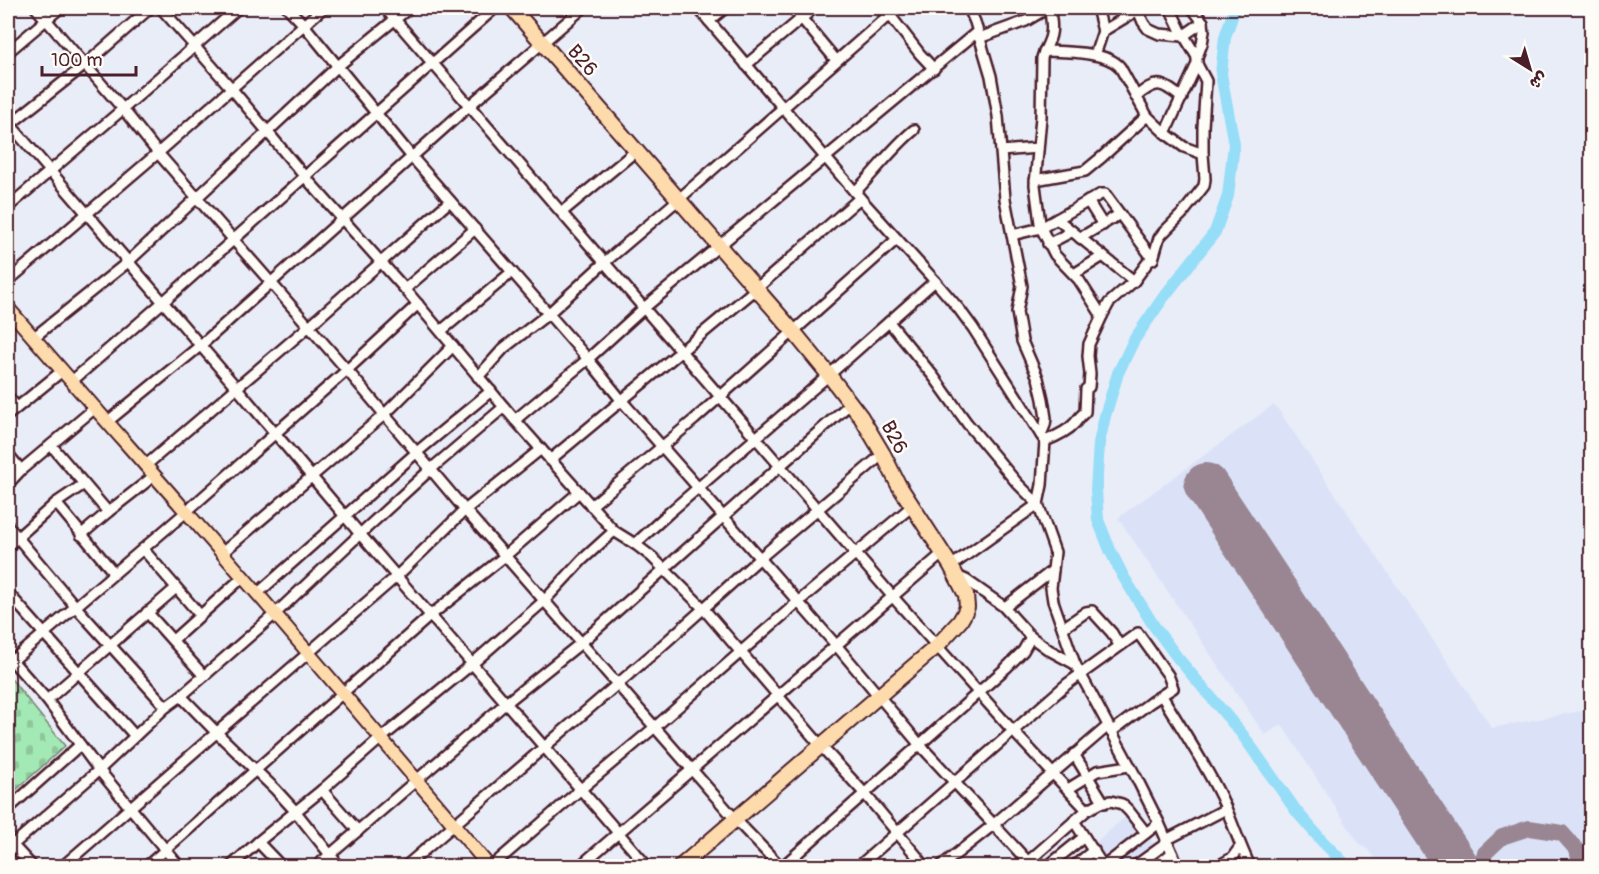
<svg xmlns="http://www.w3.org/2000/svg" width="1599" height="874" viewBox="0 0 1599 874" font-family="Pangolin,'Playpen Sans Arabic',sans-serif">
<style>
.built{fill:#dbe2f8}
.cemetery{fill:url(#cemetery-stones);stroke:#768470;stroke-width:1.5}
.lines{fill:none;stroke-linecap:round;stroke-linejoin:round}
.river{stroke:#96ddf8;stroke-width:12}
.taxiway{stroke:#9a8692;stroke-width:16}
.runway{stroke:#9a8692;stroke-width:44}
.minor-casing{stroke:#4a1f2b;stroke-width:14}
.major-casing{stroke:#4a1f2b;stroke-width:16}
.highway-casing{stroke:#4a1f2b;stroke-width:18}
.minor{stroke:#fdfcf7;stroke-width:9}
.major{stroke:#fddbac;stroke-width:12}
.highway{stroke:#fddbac;stroke-width:14}
.labels{text-anchor:middle;stroke-width:5;stroke-linejoin:round;paint-order:stroke}
.street-label{font-size:20px;fill:#4a1f2b;stroke:#fdfcf7}
</style>
<defs>
<pattern id="cemetery-stones" width="16" height="16" patternUnits="userSpaceOnUse" patternTransform="scale(1.5)"><rect width="16" height="16" fill="#a3e9b5"/><path d="M2 7V4a2 2 0 0 1 4 0v3zM10 15v-3a2 2 0 0 1 4 0v3z" fill="#8ec79c"/></pattern>
</defs>
<rect width="100%" height="100%" fill="#e9edf8"/>
<filter id="ink" filterUnits="userSpaceOnUse"><feTurbulence type="fractalNoise" baseFrequency=".0167" numOctaves="2"/><feDisplacementMap in="SourceGraphic" scale="12" xChannelSelector="R" yChannelSelector="G"/><feConvolveMatrix kernelMatrix="1 2 1 2 8 2 1 2 1" color-interpolation-filters="sRGB"/></filter>
<g filter="url(#ink)">
<g class="built">
<path d="M 1273,405 L 1278,409 L 1492,728 L 1591,709 L 1591,866 L 1381,866 L 1368,850 L 1358,842 L 1282,725 L 1265,735 L 1118,518 Z"/>
<path d="M 1130,813 L 1171,866 L 1068,866 Z"/>
</g>
<path class="cemetery" d="M 8,675 L 65,746 L 8,797 Z"/>
<g class="lines">
<path class="river" d="M 1235,8 L 1225,37 L 1221,74 L 1234,144 L 1228,196 L 1215,232 L 1163,298 L 1134,340 L 1118,373 L 1105,416 L 1099,443 L 1096,490 L 1098,520 L 1110,550 L 1123,576 L 1154,626 L 1177,657 L 1242,734 L 1297,812 L 1323,842 L 1347,866"/>
<path class="taxiway" d="M 1480,866 L 1485,853 L 1502,837 L 1529,828 L 1562,833 L 1577,850 L 1581,866"/>
<path class="runway" d="M 1206,485 L 1457,866"/>
<g class="minor-casing">
<g id="minor">
<path d="M 36,8 L 123,109 L 158,153 L 347,370 L 465,510 L 735,819 L 780,866"/>
<path d="M 161,8 L 232,89 L 305,177 L 405,289 L 515,420 L 614,531 L 635,544 L 652,557 L 703,608 L 821,746 L 865,794 L 925,866"/>
<path d="M 288,8 L 304,25 L 412,157 L 588,359 L 622,401 L 836,645 L 920,745 L 1032,866"/>
<path d="M 385,8 L 893,597 L 1013,731 L 1087,810"/>
<path d="M 698,8 L 860,198 L 935,281 L 959,309 L 973,328 L 1041,435"/>
<path d="M 793,8 L 836,60"/>
<path d="M 1050,8 C 1050,16 1053,26 1051,34 C 1050,42 1044,50 1042,58 L 1041,117 L 1035,185 L 1040,223 L 1041,228 L 1055,255 L 1079,280 L 1102,316"/>
<path d="M 1097,8 L 1103,31"/>
<path d="M 1170,8 L 1181,31 L 1197,57"/>
<path d="M 1138,10 L 1143,22 L 1148,29 L 1159,34 L 1183,36 L 1203,22"/>
<path d="M 889,14 L 920,54 L 934,69"/>
<path d="M 709,21 L 725,8"/>
<path d="M 979,38 L 1026,21 L 1048,8"/>
<path d="M 1044,51 C 1064,52 1107,51 1120,67 L 1147,116 L 1165,133 L 1184,147 L 1203,154"/>
<path d="M 8,52 L 60,8"/>
<path d="M 1095,55 L 1103,31 L 1138,10 L 1140,8"/>
<path d="M 746,65 L 814,8"/>
<path d="M 1136,97 C 1157,79 1161,82 1182,98"/>
<path d="M 8,122 L 237,388 L 360,534 L 647,866"/>
<path d="M 8,126 L 85,65 L 150,8"/>
<path d="M 1165,133 L 1197,64"/>
<path d="M 1001,151 L 1038,148"/>
<path d="M 1035,180 L 1085,171 L 1102,157 L 1147,116"/>
<path d="M 855,192 C 875,172 892,148 914,130"/>
<path d="M 1088,201 L 1103,225"/>
<path d="M 8,207 L 123,109 L 238,8"/>
<path d="M 562,212 L 637,150"/>
<path d="M 1057,219 L 1134,281"/>
<path d="M 1012,235 L 1041,228 L 1101,194 L 1105,194 L 1153,259"/>
<path d="M 1080,238 L 1120,214"/>
<path d="M 1048,244 L 1071,232"/>
<path d="M 1074,274 L 1103,256"/>
<path d="M 8,281 L 158,153 L 323,8"/>
<path d="M 405,289 L 475,229"/>
<path d="M 889,322 L 934,377 L 967,423 L 1017,483 L 1038,504 L 1055,552 L 1051,588 L 1053,601 L 1075,664 L 1136,777 L 1159,823 L 1178,866"/>
<path d="M 441,331 L 512,272"/>
<path d="M 33,338 L 128,262 L 338,66 L 409,8"/>
<path d="M 478,377 L 504,348 L 548,314 L 605,262 L 679,199 L 897,8"/>
<path d="M 72,381 L 162,303 L 495,8"/>
<path d="M 8,397 L 17,407"/>
<path d="M 8,415 L 62,371"/>
<path d="M 515,420 L 588,359 L 644,308 L 977,32"/>
<path d="M 107,422 L 200,346 L 469,106 L 583,8"/>
<path d="M 1045,441 C 1055,437 1067,432 1075,423 C 1078,419 1080,416 1085,412 L 1086,389 L 1089,387 L 1090,374 L 1088,356 L 1089,344 L 1102,316 L 1109,303 L 1134,281 L 1148,262 L 1153,259 L 1159,238 L 1163,233 L 1183,213 L 1204,186 L 1205,179 L 1203,154 L 1203,127 L 1206,81 L 1197,64 L 1197,57 L 1202,44 L 1204,31 L 1203,22 L 1192,8"/>
<path d="M 51,445 L 108,512"/>
<path d="M 8,454 L 21,470"/>
<path d="M 550,460 L 756,289 L 860,198"/>
<path d="M 145,466 L 308,327 L 450,201"/>
<path d="M 8,484 L 21,470 L 95,408"/>
<path d="M 56,503 L 114,573"/>
<path d="M 591,506 L 695,419 L 897,239"/>
<path d="M 8,526 L 75,606 L 166,707"/>
<path d="M 81,535 L 108,512 L 154,476"/>
<path d="M 635,544 L 670,512 L 829,375 L 935,281"/>
<path d="M 8,546 L 56,503 L 84,484"/>
<path d="M 143,549 L 200,615"/>
<path d="M 222,553 L 385,414 L 453,346"/>
<path d="M 951,566 L 1038,504 L 1042,485 L 1045,441 L 1041,435 L 1045,425 L 1046,418 L 1043,399 L 1038,378 L 1022,341 L 1017,312 L 1022,286 L 1005,199 L 998,116 L 991,76 L 975,22 L 969,8"/>
<path d="M 957,576 L 966,580 L 1003,606 L 1031,637 L 1049,650 L 1075,664"/>
<path d="M 8,593 L 135,736"/>
<path d="M 257,594 L 417,452 L 491,391"/>
<path d="M 1005,607 L 1053,570"/>
<path d="M 147,612 L 204,676"/>
<path d="M 1063,628 L 1086,612 L 1092,611 L 1112,633 L 1119,645"/>
<path d="M 173,640 L 243,577"/>
<path d="M 8,656 L 47,700 L 99,770 L 179,866"/>
<path d="M 12,661 L 186,512 L 347,370 L 418,304"/>
<path d="M 181,696 L 216,732 L 275,789 L 296,812 L 339,866"/>
<path d="M 1162,696 C 1182,729 1204,762 1221,797 C 1232,820 1239,844 1250,866"/>
<path d="M 47,700 L 176,588"/>
<path d="M 1074,754 L 1104,803"/>
<path d="M 1068,789 L 1097,771 L 1129,766"/>
<path d="M 322,790 L 358,831"/>
<path d="M 8,809 L 80,745"/>
<path d="M 1074,821 L 1103,866"/>
<path d="M 8,840 L 32,866"/>
<path d="M 1166,840 L 1226,809"/>
<path d="M 258,842 L 281,866"/>
<path d="M 8,849 L 99,770 L 166,707 L 181,696 L 275,614 L 360,534 L 431,469 L 504,407"/>
<path d="M 63,866 L 397,576 L 465,510 L 541,449"/>
<path d="M 147,866 L 431,615 L 505,556 L 579,492"/>
<path d="M 231,866 L 258,842 L 322,790 L 380,739 L 472,664 L 544,601 L 582,560 L 614,531"/>
<path d="M 317,866 L 506,703 L 581,643 L 851,403"/>
<path d="M 406,866 L 656,651 L 760,558 L 883,454"/>
<path d="M 492,866 L 581,789 L 655,727 L 798,602 L 911,507"/>
<path d="M 580,866 L 942,554"/>
<path d="M 783,866 L 1006,668 L 1023,651 L 1031,637"/>
<path d="M 859,866 L 1067,684 L 1138,633 L 1168,675 L 1173,688 L 1151,702 L 1111,732"/>
<path d="M 941,866 L 993,825 L 1108,726"/>
<path d="M 1023,866 L 1087,810 L 1100,803 L 1111,801 L 1122,804 L 1129,811 L 1146,833"/>
<path d="M 1048,866 L 1084,837"/>
<path d="M 1074,866 L 1094,850"/>
<path d="M 1104,866 L 1159,823"/>
<path d="M 1135,866 L 1167,843"/>
<path d="M 1156,866 L 1172,853"/>
<path d="M 1218,866 L 1232,858 L 1240,847"/>
</g>
</g>
<g class="major-casing">
<path id="major" d="M 8,308 C 79,391 152,472 223,554 C 313,657 401,762 489,866"/>
</g>
<g class="highway-casing">
<path id="highway" d="M 512,8 L 793,331 L 829,375 L 861,417 L 883,454 L 898,484 L 951,566 L 966,595 L 967,607 L 964,614 L 960,621 L 937,646 L 681,866"/>
</g>
<use href="#minor" class="minor"/>
<use href="#major" class="major"/>
<use href="#highway" class="highway"/>
</g>
</g>
<g class="labels">
<g class="street-label">
<text transform="translate(583 60) rotate(49)" y="7">B26</text>
<text transform="translate(895 437) rotate(62)" y="7">B26</text>
</g>
</g>
<rect width="1599" height="874" fill="none" stroke="#fdfcf7" stroke-width="30"/>
<rect x="15" y="15" width="1569" height="844" fill="none" stroke="#4a1f2b" stroke-width="2" filter="url(#ink)"/>
<g transform="translate(1530 69) rotate(143)" stroke="#fdfcf7" stroke-width="4.5" paint-order="stroke">
<path d="M0-4.5L10 22L0 15L-10 22Z" fill="#4a1f2b"/>
<text y="-9" font-size="16" font-weight="bold" text-anchor="middle" fill="#4a1f2b">ش</text>
</g>
<path d="M42 66v9h94v-9" fill="none" stroke="#4a1f2b" stroke-width="3"/>
<text x="51" y="66" font-size="18" fill="#4a1f2b" stroke="#fdfcf7" stroke-width="4.5" paint-order="stroke">100 m</text>
</svg>
